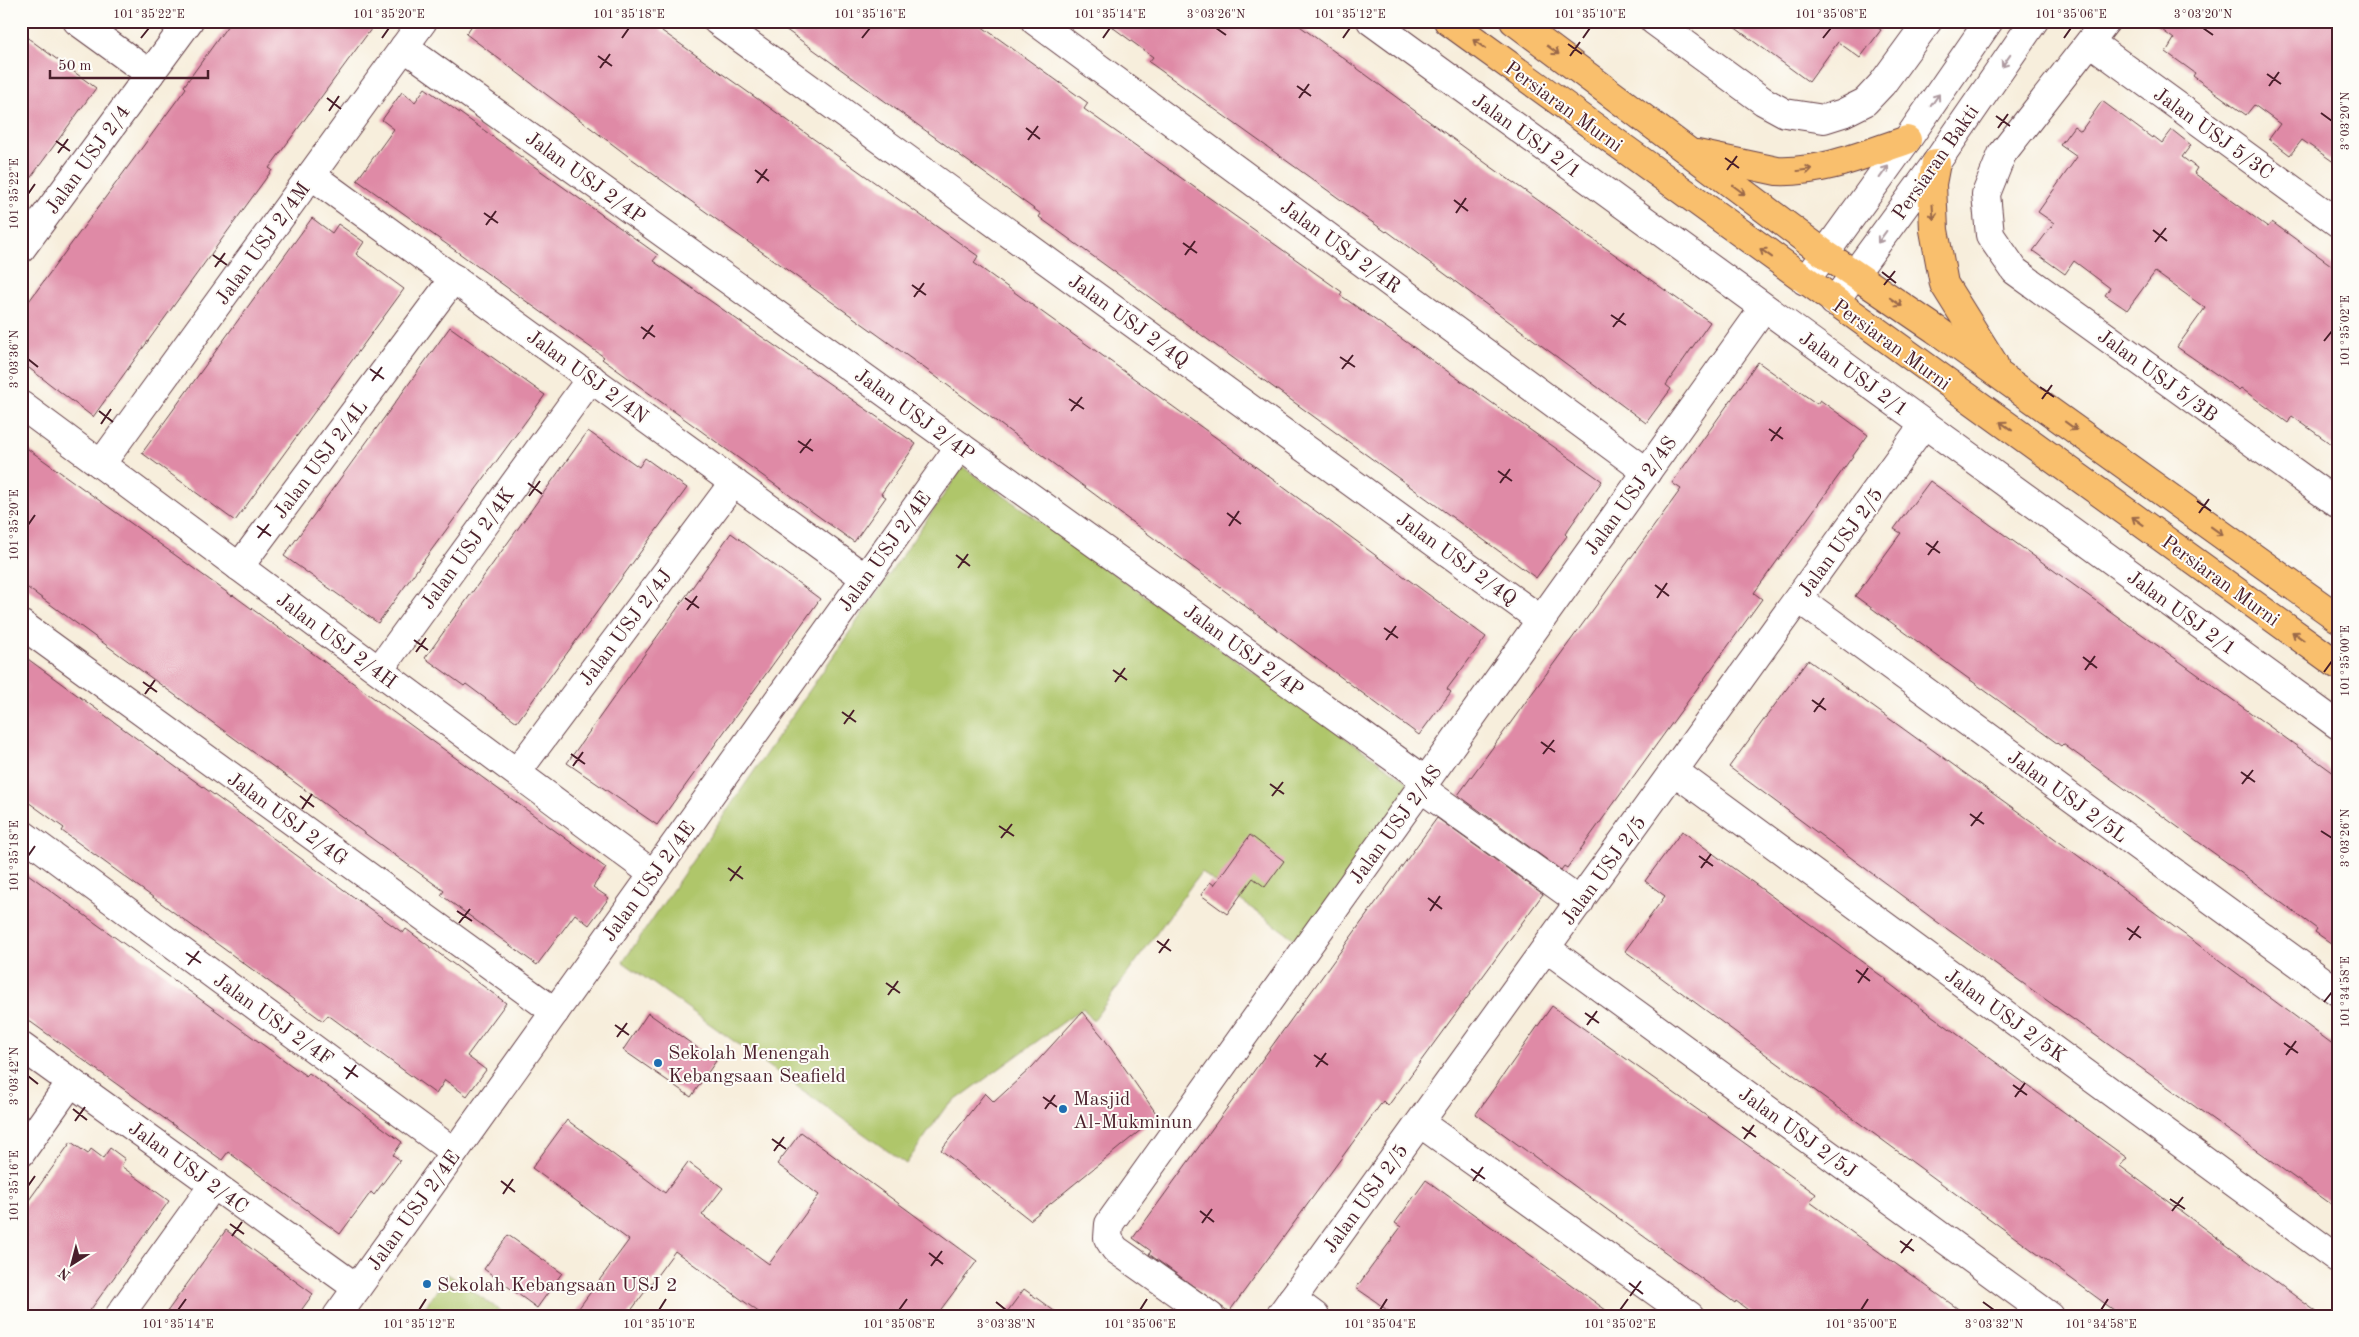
<svg xmlns="http://www.w3.org/2000/svg" width="2359" height="1337" viewBox="0 0 2359 1337" font-family="'Old Standard TT',serif">
<style>
.green{fill:#afc66b;stroke:#7c724b}
.building{fill:#df8aa6}
.lines{fill:none;stroke-linecap:round;stroke-linejoin:round}
.minor-casing{stroke:#643e46;stroke-width:30}
.major-casing{stroke:#643e46;stroke-width:30}
.minor{stroke:#fff;stroke-width:28}
.major{stroke:#f9bf6d;stroke-width:28}
.oneway{stroke:#996749}
.oneway2{stroke:#ae9aa0}
.ticks{fill:none;stroke:#4a1f2b;stroke-width:2}
.poi-dot{fill:#1f6fb2;stroke:#fdfcf7;stroke-width:2}
.labels{text-anchor:middle;stroke-width:4;stroke-linejoin:round;paint-order:stroke}
.street-label{font-size:20px;fill:#4a1f2b;stroke:#fdfcf7}
.poi-label{font-size:20px;fill:#4a1f2b;stroke:#fdfcf7;text-anchor:start}
.neatline{fill:none;stroke:#4a1f2b;stroke-width:2}
.ticks-label{font-size:12px;text-anchor:middle;fill:#4a1f2b}
</style>
<rect width="100%" height="100%" fill="#fdfcf7"/>
<filter id="ink" filterUnits="userSpaceOnUse"><feTurbulence type="fractalNoise" baseFrequency=".02" numOctaves="2"/><feDisplacementMap in="SourceGraphic" scale="10" xChannelSelector="R" yChannelSelector="G"/><feConvolveMatrix kernelMatrix="1 2 1 2 8 2 1 2 1" color-interpolation-filters="sRGB"/></filter>
<filter id="wash" filterUnits="userSpaceOnUse"><feTurbulence type="fractalNoise" baseFrequency=".0096" numOctaves="4" result="noise"/><feDisplacementMap in="SourceGraphic" scale="20" xChannelSelector="R" yChannelSelector="G"/><feGaussianBlur stdDeviation="1.12" result="paint"/><feColorMatrix in="noise" values="0 0 0 0 0 0 0 0 0 0 0 0 0 0 0 0 0 1.4 0 .05"/><feComposite in="paint" operator="in"/></filter>
<g filter="url(#wash)">
<rect width="100%" height="100%" fill="#f7eedc"/>
<g class="green">
<path d="M 963,467 L 1412,785 L 1300,943 L 1201,872 L 1093,1021 L 1083,1008 L 945,1108 L 906,1164 L 623,962 Z"/>
<path d="M 448,1274 L 508,1316 L 419,1316 Z"/>
</g>
<g id="blocks">
<g class="building">
<path d="M 231,21 L 377,21 L 269,168 L 272,170 L 93,417 L 21,362 L 21,312 L 186,88 L 184,86 Z"/>
<path d="M 475,21 L 648,21 L 978,256 L 974,263 L 1229,447 L 1486,637 L 1447,689 L 1451,692 L 1419,735 L 927,370 L 632,159 L 466,34 Z"/>
<path d="M 774,21 L 974,21 L 1088,103 L 1084,109 L 1342,292 L 1340,295 L 1602,481 L 1565,534 L 1567,536 L 1536,578 L 1039,217 L 1041,214 Z"/>
<path d="M 1104,21 L 1293,21 L 1487,164 L 1710,322 L 1666,385 L 1671,389 L 1646,423 L 1387,231 L 1386,232 L 1369,220 L 1149,62 L 1153,57 Z"/>
<path d="M 1726,21 L 1869,21 L 1881,30 L 1860,58 L 1838,42 L 1809,82 Z"/>
<path d="M 2150,21 L 2338,21 L 2338,165 L 2302,140 L 2290,155 L 2269,139 L 2280,124 L 2254,105 L 2246,115 L 2193,76 L 2195,73 L 2166,52 L 2174,39 Z"/>
<path d="M 21,33 L 96,88 L 21,191 Z"/>
<path d="M 425,88 L 658,255 L 653,261 L 916,444 L 881,494 L 886,497 L 854,542 L 602,359 L 604,357 L 357,180 L 394,129 L 382,120 L 402,92 L 415,102 Z"/>
<path d="M 2102,101 L 2152,138 L 2153,136 L 2162,143 L 2172,130 L 2191,145 L 2182,157 L 2197,168 L 2194,173 L 2268,227 L 2272,222 L 2338,270 L 2338,449 L 2292,416 L 2288,423 L 2241,388 L 2239,390 L 2177,347 L 2205,308 L 2155,272 L 2127,310 L 2105,295 L 2110,288 L 2074,261 L 2065,274 L 2033,251 L 2054,223 L 2038,212 L 2077,157 L 2060,145 L 2074,126 L 2081,131 Z"/>
<path d="M 312,218 L 332,233 L 338,224 L 364,242 L 356,254 L 404,289 L 235,521 L 142,453 Z"/>
<path d="M 450,327 L 545,395 L 378,623 L 284,556 Z"/>
<path d="M 1758,362 L 1817,404 L 1820,400 L 1868,435 L 1754,593 L 1762,599 L 1567,868 L 1564,866 L 1561,870 L 1458,795 L 1681,489 L 1672,483 Z"/>
<path d="M 588,431 L 639,467 L 645,458 L 687,488 L 517,722 L 466,684 L 464,686 L 425,658 Z"/>
<path d="M 21,444 L 232,596 L 233,595 L 606,868 L 593,887 L 609,898 L 589,925 L 575,914 L 537,965 L 441,895 L 444,891 L 21,583 Z"/>
<path d="M 1930,481 L 2338,776 L 2338,948 L 2315,932 L 2317,929 L 2229,864 L 2063,744 L 2061,746 L 1855,596 L 1901,533 L 1894,529 Z"/>
<path d="M 731,533 L 820,599 L 657,825 L 567,763 Z"/>
<path d="M 21,654 L 403,933 L 406,929 L 506,1003 L 467,1056 L 486,1070 L 467,1096 L 445,1080 L 436,1094 L 328,1015 L 323,1021 L 62,831 L 64,828 L 21,797 Z"/>
<path d="M 1808,660 L 2031,821 L 2338,1048 L 2338,1209 L 1936,921 L 1729,767 Z"/>
<path d="M 1437,818 L 1543,894 L 1388,1106 L 1383,1101 L 1229,1312 L 1149,1254 L 1151,1251 L 1133,1238 Z"/>
<path d="M 1682,831 L 1887,980 L 1886,981 L 1920,1007 L 2127,1158 L 2120,1166 L 2322,1316 L 2122,1316 L 1625,951 L 1665,896 L 1645,881 Z"/>
<path d="M 1250,835 L 1284,861 L 1265,887 L 1253,878 L 1227,914 L 1201,895 L 1210,882 L 1214,885 Z"/>
<path d="M 21,869 L 306,1076 L 309,1073 L 402,1142 L 393,1155 L 400,1160 L 374,1195 L 371,1192 L 340,1234 L 228,1152 L 222,1160 L 21,1015 Z"/>
<path d="M 1552,1006 L 1816,1194 L 1810,1202 L 1968,1316 L 1756,1316 L 1736,1301 L 1735,1303 L 1476,1114 Z"/>
<path d="M 1082,1012 L 1103,1037 L 1158,1116 L 1030,1220 L 941,1150 L 985,1093 L 994,1102 L 1032,1067 Z"/>
<path d="M 648,1013 L 716,1061 L 691,1097 L 623,1050 Z"/>
<path d="M 567,1120 L 665,1193 L 688,1162 L 723,1188 L 702,1215 L 769,1264 L 819,1195 L 777,1164 L 801,1132 L 977,1261 L 936,1316 L 764,1316 L 675,1251 L 627,1316 L 573,1316 L 629,1240 L 532,1168 Z"/>
<path d="M 71,1142 L 88,1154 L 91,1149 L 103,1158 L 110,1148 L 125,1159 L 121,1166 L 169,1201 L 86,1316 L 21,1316 L 21,1211 Z"/>
<path d="M 1426,1180 L 1518,1246 L 1614,1316 L 1395,1316 L 1375,1301 L 1356,1288 L 1401,1227 L 1395,1223 Z"/>
<path d="M 226,1230 L 313,1294 L 297,1316 L 164,1316 Z"/>
<path d="M 508,1235 L 562,1273 L 537,1308 L 484,1269 Z"/>
<path d="M 1024,1289 L 1061,1316 L 1004,1316 Z"/>
</g>
</g>
</g>
<g filter="url(#ink)">
<use href="#blocks" fill-opacity="0" stroke="#643e46" stroke-width="1"/>
<g class="lines">
<g class="minor-casing">
<g id="minor">
<path d="M 77,21 L 150,74"/>
<path d="M 717,21 L 1541,620"/>
<path d="M 1035,21 L 1647,472"/>
<path d="M 1371,21 L 2338,725"/>
<path d="M 1654,21 L 1763,101 L 1785,113 L 1824,119 L 1843,113 L 1865,102 L 1882,84 L 1928,21"/>
<path d="M 2106,21 L 2002,154 L 1986,194 L 1990,235 L 2015,271 L 2338,504"/>
<path d="M 2090,42 L 2338,223"/>
<path d="M 404,47 L 1426,781"/>
<path d="M 311,175 L 865,578"/>
<path d="M 21,249 L 189,21"/>
<path d="M 1805,281 L 1907,140 L 1989,21"/>
<path d="M 1834,302 L 1936,163 L 2034,21"/>
<path d="M 21,405 L 653,874"/>
<path d="M 101,464 L 423,21"/>
<path d="M 239,567 L 454,278"/>
<path d="M 1799,599 L 2338,992"/>
<path d="M 21,624 L 555,1012"/>
<path d="M 379,670 L 591,378"/>
<path d="M 1674,771 L 2338,1259"/>
<path d="M 517,772 L 734,482"/>
<path d="M 1421,788 L 1580,902"/>
<path d="M 21,833 L 454,1152"/>
<path d="M 1546,948 L 2050,1316"/>
<path d="M 21,1046 L 357,1288"/>
<path d="M 1420,1123 L 1690,1316"/>
<path d="M 21,1153 L 71,1082"/>
<path d="M 1292,1299 L 1315,1316"/>
<path d="M 119,1316 L 214,1184"/>
<path d="M 337,1316 L 960,446"/>
<path d="M 1210,1316 L 1115,1249 L 1108,1238 L 1109,1224 L 1764,308"/>
<path d="M 1280,1316 L 1924,424"/>
</g>
</g>
<g class="major-casing">
<g id="major">
<path d="M 1448,21 L 2338,665"/>
<path d="M 1514,21 L 1825,254 L 1935,329 L 2338,618"/>
<path d="M 1697,154 L 1777,171 C 1822,173 1865,154 1907,140"/>
<path d="M 1936,163 L 1932,184 L 1934,230 L 1944,284 L 1994,364"/>
</g>
</g>
<use href="#minor" class="minor"/>
<use href="#major" class="major"/>
</g>
<defs><path id="oneway-shaft" d="M-6 0H5M1.5-3L5.5 0L1.5 3" fill="none" stroke-width="1.6" stroke-linecap="round" stroke-linejoin="round" transform="scale(1.25)"/></defs>
<g class="oneway">
<use href="#oneway-shaft" transform="translate(1479 44) rotate(-144)"/>
<use href="#oneway-shaft" transform="translate(1553 50) rotate(37)"/>
<use href="#oneway-shaft" transform="translate(1805 170) rotate(-8)"/>
<use href="#oneway-shaft" transform="translate(1739 190) rotate(37)"/>
<use href="#oneway-shaft" transform="translate(1933 212) rotate(86)"/>
<use href="#oneway-shaft" transform="translate(1766 253) rotate(-144)"/>
<use href="#oneway-shaft" transform="translate(1896 302) rotate(35)"/>
<use href="#oneway-shaft" transform="translate(2006 426) rotate(-144)"/>
<use href="#oneway-shaft" transform="translate(2071 426) rotate(36)"/>
<use href="#oneway-shaft" transform="translate(2138 521) rotate(-144)"/>
<use href="#oneway-shaft" transform="translate(2217 531) rotate(36)"/>
<use href="#oneway-shaft" transform="translate(2298 636) rotate(-144)"/>
</g>
<g class="oneway2">
<use href="#oneway-shaft" transform="translate(2006 61) rotate(125)"/>
<use href="#oneway-shaft" transform="translate(1935 100) rotate(-55)"/>
<use href="#oneway-shaft" transform="translate(1884 172) rotate(-54)"/>
<use href="#oneway-shaft" transform="translate(1882 237) rotate(126)"/>
</g>
</g>
<path class="ticks" d="M 1216,28 L 1226,35M 2203,28 L 2213,35M 141,38 L 149,28M 382,38 L 389,28M 622,38 L 629,28M 862,38 L 870,28M 1103,38 L 1110,28M 1343,38 L 1350,28M 1583,38 L 1590,28M 1823,38 L 1831,28M 2064,38 L 2071,28M 1568,44 L 1582,54M 598,56 L 612,66M 1570,56 L 1580,42M 600,68 L 610,54M 2267,74 L 2281,84M 1297,86 L 1311,96M 2269,86 L 2279,72M 327,98 L 341,109M 1299,98 L 1309,84M 329,111 L 339,96M 2321,113 L 2332,121M 1996,116 L 2010,126M 1026,128 L 1040,139M 1998,128 L 2008,114M 1028,140 L 1038,126M 56,141 L 70,151M 58,153 L 68,139M 1725,158 L 1739,168M 755,170 L 769,181M 1727,170 L 1737,156M 757,183 L 767,169M 28,194 L 35,184M 1454,200 L 1468,211M 484,213 L 498,223M 1456,213 L 1466,198M 486,225 L 496,211M 2153,230 L 2167,241M 2155,242 L 2166,228M 1183,243 L 1197,253M 213,255 L 227,265M 1185,255 L 1195,241M 215,267 L 225,253M 1882,272 L 1896,283M 912,285 L 926,295M 1884,285 L 1895,271M 914,297 L 924,283M 1611,315 L 1626,325M 641,327 L 655,337M 1613,327 L 1624,313M 643,339 L 653,325M 2324,341 L 2332,331M 1340,357 L 1355,367M 28,359 L 38,367M 370,369 L 384,379M 1342,369 L 1353,355M 372,381 L 382,367M 2040,387 L 2054,397M 1069,399 L 1084,409M 2042,399 L 2052,385M 99,411 L 113,422M 1071,411 L 1082,397M 101,424 L 111,409M 1769,429 L 1783,439M 798,441 L 813,451M 1771,441 L 1781,427M 800,453 L 811,439M 1498,471 L 1512,481M 528,483 L 542,494M 1500,483 L 1510,469M 529,496 L 540,481M 2197,501 L 2211,511M 1227,513 L 1241,524M 2199,513 L 2209,499M 28,525 L 35,515M 257,526 L 271,536M 1229,526 L 1239,511M 258,538 L 269,524M 1926,543 L 1940,553M 956,555 L 970,566M 1928,555 L 1938,541M 958,568 L 968,554M 1655,585 L 1669,596M 685,598 L 699,608M 1657,598 L 1667,583M 687,610 L 697,596M 1384,628 L 1398,638M 414,640 L 428,650M 1386,640 L 1396,626M 416,652 L 426,638M 2083,657 L 2097,668M 1113,670 L 1127,680M 2085,670 L 2095,656M 2324,672 L 2332,661M 143,682 L 157,692M 1115,682 L 1125,668M 145,694 L 155,680M 1812,700 L 1826,710M 842,712 L 856,722M 1814,712 L 1824,698M 844,724 L 854,710M 1541,742 L 1555,752M 571,754 L 585,764M 1543,754 L 1554,740M 573,766 L 583,752M 2241,772 L 2255,782M 1270,784 L 1284,794M 2242,784 L 2253,770M 300,796 L 314,807M 1272,796 L 1283,782M 302,809 L 312,794M 1970,814 L 1984,824M 999,826 L 1014,836M 1971,826 L 1982,812M 2321,831 L 2332,838M 1001,838 L 1012,824M 28,856 L 35,846M 1699,856 L 1713,866M 728,868 L 743,879M 1701,868 L 1711,854M 730,881 L 741,866M 1428,898 L 1442,909M 457,911 L 472,921M 1430,911 L 1440,896M 459,923 L 470,909M 2127,928 L 2141,938M 2129,940 L 2139,926M 1157,941 L 1171,951M 186,953 L 201,963M 1159,953 L 1169,939M 188,965 L 199,951M 1856,970 L 1870,981M 886,983 L 900,993M 1858,983 L 1868,968M 888,995 L 898,981M 2324,1002 L 2332,992M 1585,1013 L 1599,1023M 615,1025 L 629,1035M 1587,1025 L 1597,1011M 617,1037 L 627,1023M 2284,1043 L 2298,1053M 1314,1055 L 1328,1065M 2286,1055 L 2296,1041M 344,1067 L 358,1077M 1316,1067 L 1326,1053M 28,1076 L 38,1084M 346,1079 L 356,1065M 2013,1085 L 2027,1095M 1043,1097 L 1057,1107M 2015,1097 L 2025,1083M 73,1109 L 87,1120M 1045,1109 L 1055,1095M 75,1121 L 85,1107M 1742,1127 L 1756,1137M 772,1139 L 786,1149M 1744,1139 L 1754,1125M 774,1151 L 784,1137M 1471,1169 L 1485,1179M 501,1181 L 515,1192M 1473,1181 L 1483,1167M 28,1186 L 35,1176M 503,1194 L 513,1179M 2170,1199 L 2185,1209M 1200,1211 L 1214,1222M 2172,1211 L 2183,1197M 1202,1223 L 1212,1209M 230,1224 L 244,1234M 232,1236 L 242,1222M 1900,1241 L 1914,1251M 929,1253 L 943,1264M 1901,1253 L 1912,1239M 931,1266 L 942,1251M 1629,1283 L 1643,1294M 1630,1296 L 1641,1281M 996,1302 L 1006,1310M 1983,1302 L 1994,1310M 178,1310 L 186,1299M 419,1310 L 426,1299M 659,1310 L 666,1299M 899,1310 L 907,1299M 1140,1310 L 1147,1299M 1380,1310 L 1387,1299M 1620,1310 L 1628,1299M 1861,1310 L 1868,1299M 2101,1310 L 2108,1299"/>
<g class="poi-dot">
<circle cx="658" cy="1063" r="5"/>
<circle cx="1063" cy="1109" r="5"/>
<circle cx="427" cy="1284" r="5"/>
</g>
<g class="labels">
<g class="street-label">
<text transform="translate(1564 106) rotate(36)" y="7">Persiaran Murni</text>
<text transform="translate(2214 133) rotate(36)" y="7">Jalan USJ 5/3C</text>
<text transform="translate(1527 135) rotate(36)" y="7">Jalan USJ 2/1</text>
<text transform="translate(87 159) rotate(-54)" y="7">Jalan USJ 2/4</text>
<text transform="translate(1935 162) rotate(-55)" y="7">Persiaran Bakti</text>
<text transform="translate(586 177) rotate(36)" y="7">Jalan USJ 2/4P</text>
<text transform="translate(262 243) rotate(-54)" y="7">Jalan USJ 2/4M</text>
<text transform="translate(1341 246) rotate(36)" y="7">Jalan USJ 2/4R</text>
<text transform="translate(1129 320) rotate(36)" y="7">Jalan USJ 2/4Q</text>
<text transform="translate(1892 344) rotate(36)" y="7">Persiaran Murni</text>
<text transform="translate(1854 373) rotate(36)" y="7">Jalan USJ 2/1</text>
<text transform="translate(2158 375) rotate(36)" y="7">Jalan USJ 5/3B</text>
<text transform="translate(588 376) rotate(36)" y="7">Jalan USJ 2/4N</text>
<text transform="translate(915 414) rotate(36)" y="7">Jalan USJ 2/4P</text>
<text transform="translate(320 459) rotate(-53)" y="7">Jalan USJ 2/4L</text>
<text transform="translate(1630 495) rotate(-54)" y="7">Jalan USJ 2/4S</text>
<text transform="translate(1840 542) rotate(-54)" y="7">Jalan USJ 2/5</text>
<text transform="translate(467 548) rotate(-54)" y="7">Jalan USJ 2/4K</text>
<text transform="translate(884 551) rotate(-54)" y="7">Jalan USJ 2/4E</text>
<text transform="translate(1457 558) rotate(36)" y="7">Jalan USJ 2/4Q</text>
<text transform="translate(2221 580) rotate(36)" y="7">Persiaran Murni</text>
<text transform="translate(2182 612) rotate(36)" y="7">Jalan USJ 2/1</text>
<text transform="translate(625 627) rotate(-53)" y="7">Jalan USJ 2/4J</text>
<text transform="translate(337 640) rotate(37)" y="7">Jalan USJ 2/4H</text>
<text transform="translate(1244 650) rotate(36)" y="7">Jalan USJ 2/4P</text>
<text transform="translate(2068 796) rotate(36)" y="7">Jalan USJ 2/5L</text>
<text transform="translate(288 818) rotate(36)" y="7">Jalan USJ 2/4G</text>
<text transform="translate(1395 824) rotate(-54)" y="7">Jalan USJ 2/4S</text>
<text transform="translate(1603 870) rotate(-54)" y="7">Jalan USJ 2/5</text>
<text transform="translate(648 881) rotate(-54)" y="7">Jalan USJ 2/4E</text>
<text transform="translate(2006 1015) rotate(36)" y="7">Jalan USJ 2/5K</text>
<text transform="translate(274 1019) rotate(36)" y="7">Jalan USJ 2/4F</text>
<text transform="translate(1798 1132) rotate(36)" y="7">Jalan USJ 2/5J</text>
<text transform="translate(189 1167) rotate(36)" y="7">Jalan USJ 2/4C</text>
<text transform="translate(1365 1198) rotate(-54)" y="7">Jalan USJ 2/5</text>
<text transform="translate(413 1210) rotate(-54)" y="7">Jalan USJ 2/4E</text>
</g>
<g class="poi-label">
<text x="668" y="1059">Sekolah Menengah<tspan x="668" dy="23">Kebangsaan Seafield</tspan></text>
<text x="1073" y="1105">Masjid<tspan x="1073" dy="23">Al-Mukminun</tspan></text>
<text x="437" y="1291">Sekolah Kebangsaan USJ 2</text>
</g>
</g>
<rect width="2359" height="1337" fill="none" stroke="#fdfcf7" stroke-width="55"/>
<g transform="translate(72 1264) rotate(216)" stroke="#fdfcf7" stroke-width="4" paint-order="stroke">
<path d="M0-4L9 19L0 12L-9 19Z" fill="#4a1f2b"/>
<text y="-8" font-size="14" font-weight="bold" text-anchor="middle" fill="#4a1f2b">N</text>
</g>
<path d="M50 70v8h158v-8" fill="none" stroke="#4a1f2b" stroke-width="2.5"/>
<text x="58" y="70" font-size="15" fill="#4a1f2b" stroke="#fdfcf7" stroke-width="4" paint-order="stroke">50 m</text>
<rect x="28" y="28" width="2304" height="1282" class="neatline"/>
<g class="ticks-label">
<text x="149" y="18">101°35'22"E</text>
<text x="389" y="18">101°35'20"E</text>
<text x="629" y="18">101°35'18"E</text>
<text x="870" y="18">101°35'16"E</text>
<text x="1110" y="18">101°35'14"E</text>
<text x="1216" y="18">3°03'26"N</text>
<text x="1350" y="18">101°35'12"E</text>
<text x="1590" y="18">101°35'10"E</text>
<text x="1831" y="18">101°35'08"E</text>
<text x="2071" y="18">101°35'06"E</text>
<text x="2203" y="18">3°03'20"N</text>
<text transform="translate(2345 121) rotate(-90)" y="4">3°03'20"N</text>
<text transform="translate(14 194) rotate(-90)" y="4">101°35'22"E</text>
<text transform="translate(2345 331) rotate(-90)" y="4">101°35'02"E</text>
<text transform="translate(14 359) rotate(-90)" y="4">3°03'36"N</text>
<text transform="translate(14 525) rotate(-90)" y="4">101°35'20"E</text>
<text transform="translate(2345 661) rotate(-90)" y="4">101°35'00"E</text>
<text transform="translate(2345 838) rotate(-90)" y="4">3°03'26"N</text>
<text transform="translate(14 856) rotate(-90)" y="4">101°35'18"E</text>
<text transform="translate(2345 992) rotate(-90)" y="4">101°34'58"E</text>
<text transform="translate(14 1076) rotate(-90)" y="4">3°03'42"N</text>
<text transform="translate(14 1186) rotate(-90)" y="4">101°35'16"E</text>
<text x="178" y="1328">101°35'14"E</text>
<text x="419" y="1328">101°35'12"E</text>
<text x="659" y="1328">101°35'10"E</text>
<text x="899" y="1328">101°35'08"E</text>
<text x="1006" y="1328">3°03'38"N</text>
<text x="1140" y="1328">101°35'06"E</text>
<text x="1380" y="1328">101°35'04"E</text>
<text x="1620" y="1328">101°35'02"E</text>
<text x="1861" y="1328">101°35'00"E</text>
<text x="1994" y="1328">3°03'32"N</text>
<text x="2101" y="1328">101°34'58"E</text>
</g>
</svg>
